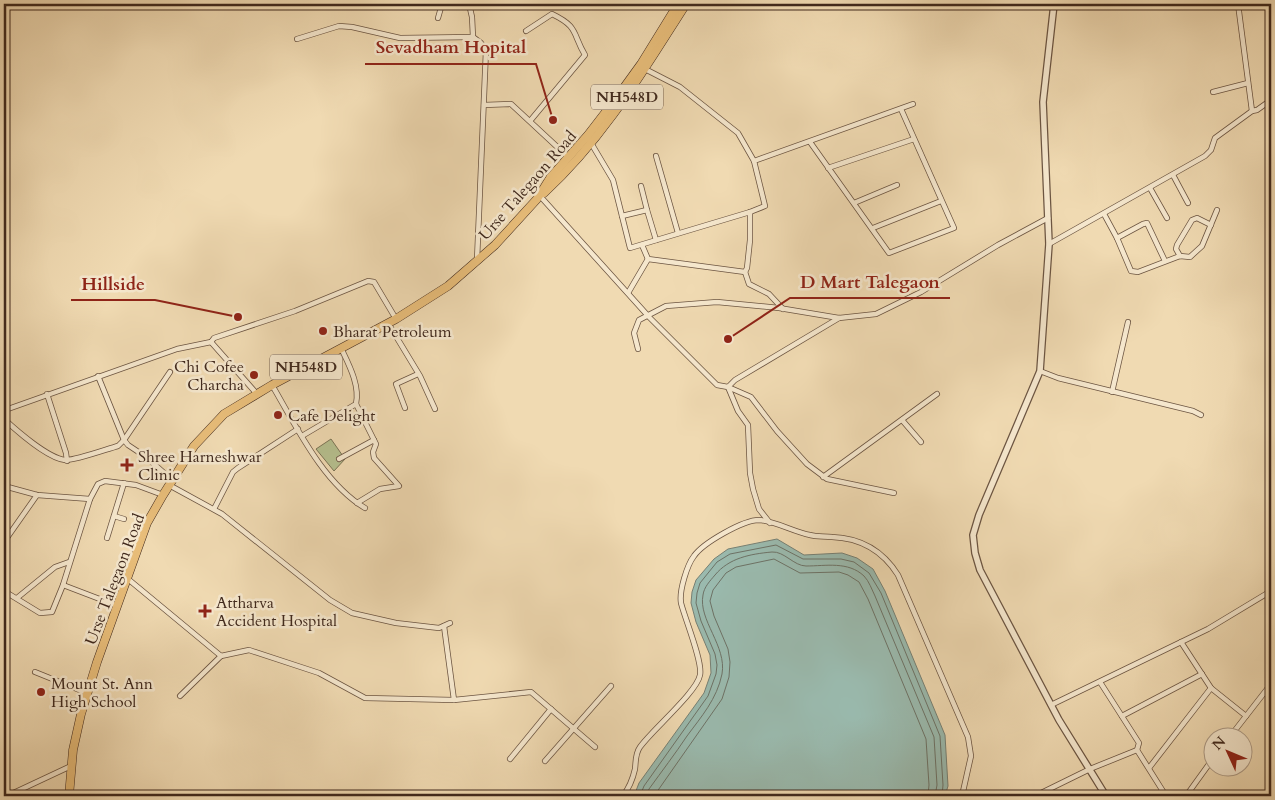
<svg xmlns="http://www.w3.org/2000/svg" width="1275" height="800" viewBox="0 0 1275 800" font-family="Cardo,serif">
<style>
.green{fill:#b6c08f;stroke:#7b7456}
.water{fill:#9abaae;stroke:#768074}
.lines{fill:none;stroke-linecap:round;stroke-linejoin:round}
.shore{stroke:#6d7266;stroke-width:1}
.minor-casing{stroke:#6c5542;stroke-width:6}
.tertiary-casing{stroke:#6c5542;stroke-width:8}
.trunk-casing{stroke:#40291d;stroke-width:9}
.minor{stroke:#f5e7cd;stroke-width:4.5}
.tertiary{stroke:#f5e7cd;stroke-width:5.5}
.trunk{stroke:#e8bd79;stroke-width:8}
.poi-dot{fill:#8f2418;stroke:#f5e7cd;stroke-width:2}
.labels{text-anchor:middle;stroke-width:5;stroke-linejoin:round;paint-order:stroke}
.shield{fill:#f5e7cd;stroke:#766252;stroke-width:1}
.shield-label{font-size:15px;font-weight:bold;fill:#40291d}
.street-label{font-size:16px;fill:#40291d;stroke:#f5e7cd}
.poi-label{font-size:16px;fill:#40291d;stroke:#f5e7cd;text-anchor:start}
.leader{fill:none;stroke:#8f2418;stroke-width:2}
.callout-dot{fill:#8f2418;stroke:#f5e7cd;stroke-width:2}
.callout-label{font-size:18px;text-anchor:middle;font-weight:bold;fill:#8f2418;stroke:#f5e7cd;stroke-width:5;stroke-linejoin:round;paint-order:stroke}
</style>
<rect width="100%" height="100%" fill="#f0dab2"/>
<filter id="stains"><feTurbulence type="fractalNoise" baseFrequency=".004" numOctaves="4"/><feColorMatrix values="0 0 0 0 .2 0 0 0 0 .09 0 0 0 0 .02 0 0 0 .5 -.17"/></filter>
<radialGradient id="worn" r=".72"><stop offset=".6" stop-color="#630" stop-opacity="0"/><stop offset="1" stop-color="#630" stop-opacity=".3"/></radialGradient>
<path class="green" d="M 331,439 L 345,459 L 334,471 L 316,449 Z"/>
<path class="water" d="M 777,539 L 804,555 L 842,553 L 857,558 L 873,569 L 885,591 L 945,735 L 948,786 L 945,796 L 634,796 L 639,783 L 704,693 L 711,673 L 710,655 L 696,622 L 691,603 L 692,592 L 696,580 L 714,559 L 728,549 Z"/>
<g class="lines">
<g class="shore">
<path d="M 640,796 L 644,786 L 708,696 L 716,674 L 717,665 L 715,654 L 701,621 L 696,603 L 697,593 L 700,583 L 717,562 L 730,554 L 776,545 L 803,559 L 841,559 L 854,562 L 869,573 L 881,593 L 940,736 L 943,785 L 942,796"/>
<path d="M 646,796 L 649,789 C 662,771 675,754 687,736 C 701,717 717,699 722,674 C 727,646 698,620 703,595 C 704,587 710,581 715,575 C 729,558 750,554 772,552 C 784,551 794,566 806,566 C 826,566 848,561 864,576 C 869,581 872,590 875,596 L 934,737 L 937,785 L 935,796"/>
<path d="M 654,796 L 722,699 L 729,677 L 730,662 L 728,649 L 714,616 L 710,601 L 713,590 L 726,573 L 736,567 L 774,559 L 800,573 L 839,572 L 848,575 L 859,582 L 868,599 L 926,739 L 929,785 L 928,796"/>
</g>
<g class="minor-casing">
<g id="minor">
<path d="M 469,4 L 472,17 L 473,37 L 481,43 L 486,50 L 477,260"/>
<path d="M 1238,4 L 1252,111"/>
<path d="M 438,18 L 442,4"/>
<path d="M 526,31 L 552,14 C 579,27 572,33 585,55 L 530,121"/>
<path d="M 297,39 L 339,26 L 352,27 L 400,38 L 473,37"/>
<path d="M 1213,92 L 1248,83"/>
<path d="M 484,105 L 511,104 L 567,156"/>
<path d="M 810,142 L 889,253 L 954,228 L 901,109"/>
<path d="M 591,143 L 613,180 L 630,248 L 750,212 L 765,206 L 754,161 L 738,133 L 680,87 L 643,68"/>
<path d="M 656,156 L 678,233"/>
<path d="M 754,161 L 913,104"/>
<path d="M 828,168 L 914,139"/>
<path d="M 1173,175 L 1188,203"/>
<path d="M 641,186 L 647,210"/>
<path d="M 1150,188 L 1167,218"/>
<path d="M 540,196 L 650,318 L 717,385 L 728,387 L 735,380 L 839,318"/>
<path d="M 854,203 L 897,185"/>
<path d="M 1104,214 L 1117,238 L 1131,271 L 1138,272 L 1180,256 L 1190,257 L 1202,246 L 1217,210"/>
<path d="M 622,216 L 647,210 L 656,240"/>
<path d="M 873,228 L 941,201"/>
<path d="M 1117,238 L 1143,224 L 1147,223 L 1165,261"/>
<path d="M 1049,244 L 1205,156 L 1211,150 L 1215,138 L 1252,111 L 1257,110 L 1271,100"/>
<path d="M 642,245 L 648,259 L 745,272 L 747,268 L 750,240 L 750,212"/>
<path d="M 1180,256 L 1176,249 L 1177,245 L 1192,220 L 1197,218 L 1211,225"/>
<path d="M 745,272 L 749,284 L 769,294 L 783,309"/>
<path d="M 628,293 L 648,259"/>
<path d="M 388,323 L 420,376 L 435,409"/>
<path d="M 211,342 L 257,394"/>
<path d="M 638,349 L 634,333 L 639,320 L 666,306 L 717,302 L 779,308 L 839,318 L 876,314 L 921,292 L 998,245 L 1048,218"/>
<path d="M 1040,371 L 1058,378 L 1193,411 L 1201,415"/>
<path d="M 98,376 L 124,440 L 128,445 L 146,457 L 172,480"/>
<path d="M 272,385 C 296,426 323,483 365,508"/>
<path d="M 728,387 L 751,397 L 777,431 L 807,464 L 827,479 L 894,493"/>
<path d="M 728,387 L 738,411 L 748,425 L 750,473 L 753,489 L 759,509 L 770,523"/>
<path d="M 1112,392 L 1128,322"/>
<path d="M 47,394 L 66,453 L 67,461"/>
<path d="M 356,404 L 376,444 L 373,452 L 374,458 L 399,486 L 380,489 L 357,503"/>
<path d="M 405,408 L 396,384 L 418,374"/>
<path d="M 4,414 L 8,409 L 177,349 L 211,342 L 214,338 L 295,311 L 368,281 L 374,282 L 396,319"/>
<path d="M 4,419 C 17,431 48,458 65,460 C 74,461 107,449 118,446 L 124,440 L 170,372"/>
<path d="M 902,420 L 921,442"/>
<path d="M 302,436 L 356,404 C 360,385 349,365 341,348"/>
<path d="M 339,459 L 374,440"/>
<path d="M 823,477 L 937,394"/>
<path d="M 169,485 L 222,514 L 330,600 L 352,613 L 396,623 L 439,628 L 450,623"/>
<path d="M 4,486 L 37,495 L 90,499"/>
<path d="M 214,509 L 233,472 L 238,468 L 298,429"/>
<path d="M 114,516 L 124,519"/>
<path d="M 107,538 L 124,483"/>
<path d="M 4,542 L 37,495"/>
<path d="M 128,579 L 221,656 L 249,650 L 319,673 L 365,698 L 454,700"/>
<path d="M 63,585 L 118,606"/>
<path d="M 4,591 L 40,613 L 52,612 L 63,585 L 90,499 L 98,484 L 105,481 L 136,485 L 163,495"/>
<path d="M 17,598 L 55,567 L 69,562"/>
<path d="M 444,626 L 454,700 L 531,692 L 595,747"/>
<path d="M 1181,642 L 1211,688 L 1246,716"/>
<path d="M 35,672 L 87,693"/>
<path d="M 1100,682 L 1139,743 L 1137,750"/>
<path d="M 180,696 L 221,656"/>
<path d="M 1051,705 L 1208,629 L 1271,591"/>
<path d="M 1122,716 L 1202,674"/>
<path d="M 1229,738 L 1271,684"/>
<path d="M 510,759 L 551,709"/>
<path d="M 545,761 L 611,686"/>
<path d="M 1149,768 L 1211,688"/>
<path d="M 7,796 L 71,766"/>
<path d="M 623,796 C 629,788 633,778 635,769 C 636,761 635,754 640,747 C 652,730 697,692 700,675 C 703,662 685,619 681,603 C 679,591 687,565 694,556 C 703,543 743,520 759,520 C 775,521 794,532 810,535 C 817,537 824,536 832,537 C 860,538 883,551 898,575 L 968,737 L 971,756 L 962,796"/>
<path d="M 1035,796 L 1090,769 L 1137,750 L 1166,796"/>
<path d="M 1186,796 L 1212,760"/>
</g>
</g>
<g class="tertiary-casing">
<path id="tertiary" d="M 1054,4 L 1043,102 L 1049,244 L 1040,371 L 979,515 L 973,535 L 975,553 L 980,570 L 1059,720 L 1106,796"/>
</g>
<g class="trunk-casing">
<g id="trunk">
<path d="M 544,193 C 604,138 643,71 686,4"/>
<path d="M 69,796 L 73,750 L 81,714 L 97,662 L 147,523 L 163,495 L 194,446 L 224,414 L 272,385 L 396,319 L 448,286 L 495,245 L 537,199 L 550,178 L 588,135 L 615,100 L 641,64 L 678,4"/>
</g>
</g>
<use href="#minor" class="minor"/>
<use href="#tertiary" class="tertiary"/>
<use href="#trunk" class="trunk"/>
</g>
<g class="poi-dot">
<circle cx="323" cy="331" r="5"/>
<circle cx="254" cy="375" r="5"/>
<circle cx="278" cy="415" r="5"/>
<path d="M124.5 457.5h5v5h5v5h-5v5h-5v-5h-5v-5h5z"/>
<path d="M202.5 603.5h5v5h5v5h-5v5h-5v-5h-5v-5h5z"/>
<circle cx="41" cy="692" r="5"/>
</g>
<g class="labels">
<g class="shield">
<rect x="591" y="84.5" width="72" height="25" rx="4"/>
<rect x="270" y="354.5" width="72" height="25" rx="4"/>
</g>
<g class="shield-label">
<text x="627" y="102">NH548D</text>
<text x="306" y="372">NH548D</text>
</g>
<g class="street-label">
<text transform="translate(527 185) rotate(-49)" y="6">Urse Talegaon Road</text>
<text transform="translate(114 579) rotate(-69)" y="6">Urse Talegaon Road</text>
</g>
<g class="poi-label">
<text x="333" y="337">Bharat Petroleum</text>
<text x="244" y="372" text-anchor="end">Chi Cofee<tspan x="244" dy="18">Charcha</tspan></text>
<text x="288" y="421">Cafe Delight</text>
<text x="138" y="462">Shree Harneshwar<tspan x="138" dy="18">Clinic</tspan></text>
<text x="216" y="608">Attharva<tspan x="216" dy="18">Accident Hospital</tspan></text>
<text x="51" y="689">Mount St. Ann<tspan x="51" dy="18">High School</tspan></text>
</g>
</g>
<path class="leader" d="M553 120L536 64H365M728 339L790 298H950M238 317L155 300H71"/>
<g class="callout-dot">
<circle cx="553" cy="120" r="5"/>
<circle cx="728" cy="339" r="5"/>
<circle cx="238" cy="317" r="5"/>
</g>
<g class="callout-label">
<text x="451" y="53">Sevadham Hopital</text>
<text x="870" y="288">D Mart Talegaon</text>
<text x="113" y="290">Hillside</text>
</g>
<rect width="1275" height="800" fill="none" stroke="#f0dab2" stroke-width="20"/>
<rect x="5" y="5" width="1265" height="790" fill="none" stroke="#40291d" stroke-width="2.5"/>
<rect x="10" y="10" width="1255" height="780" fill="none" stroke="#40291d"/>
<g transform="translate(1228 752) rotate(314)"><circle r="24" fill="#f5e7cd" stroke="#ad9b87"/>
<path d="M0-4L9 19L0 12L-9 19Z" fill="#8f2418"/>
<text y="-8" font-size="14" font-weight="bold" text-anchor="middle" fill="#40291d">N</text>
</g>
<rect width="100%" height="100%" filter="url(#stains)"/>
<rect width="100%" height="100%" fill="url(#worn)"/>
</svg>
